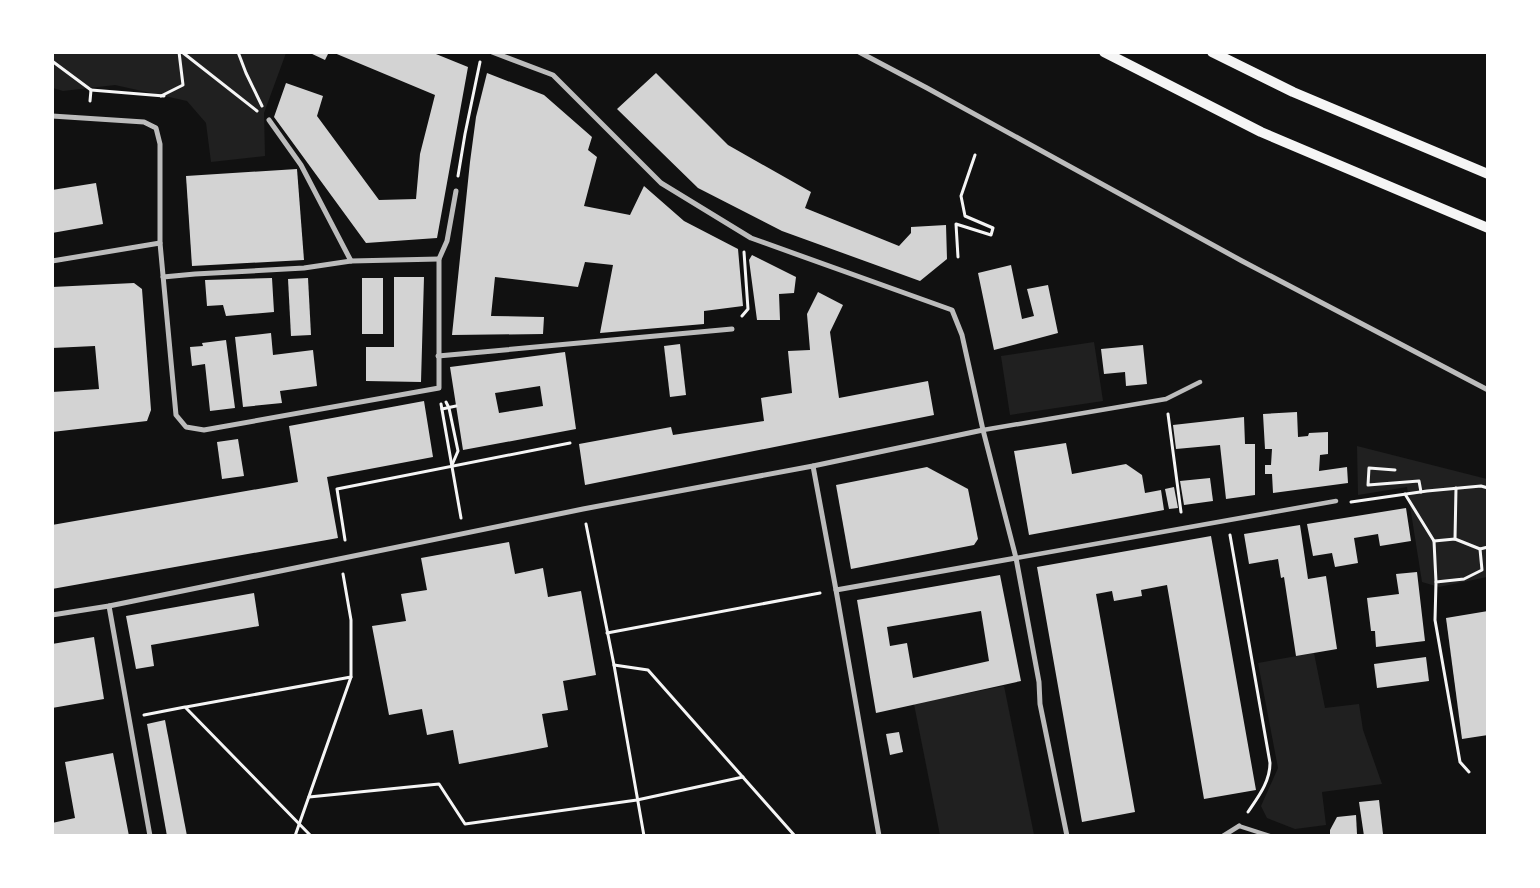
<svg xmlns="http://www.w3.org/2000/svg" width="1540" height="888" viewBox="0 0 1540 888" font-family="'PT Sans Narrow',sans-serif">
<style>
.green{fill:#202020}
.building{fill:#d3d3d3;fill-rule:evenodd}
.lines{fill:none;stroke-linecap:round;stroke-linejoin:round}
.path{stroke:#f5f5f5;stroke-width:3}
.service{stroke:#bcbcbc;stroke-width:4}
.pedestrian{stroke:#bcbcbc;stroke-width:4.5}
.minor{stroke:#bcbcbc;stroke-width:5}
.secondary{stroke:#f5f5f5;stroke-width:10}
</style>
<rect width="100%" height="100%" fill="#111"/>
<g class="green">
<path d="M 53,53 L 286,53 L 264,113 L 265,156 L 211,162 L 206,123 L 187,101 L 115,85 L 63,91 L 53,88 Z"/>
<path d="M 1094,342 L 1103,401 L 1010,415 L 1001,356 Z"/>
<path d="M 1357,446 L 1487,479 L 1487,577 L 1439,587 L 1422,582 L 1407,487 L 1358,495 Z"/>
<path d="M 1314,653 L 1325,708 L 1359,704 L 1363,730 L 1382,784 L 1322,792 L 1326,825 L 1295,829 L 1267,818 L 1261,806 L 1278,768 L 1258,663 Z"/>
<path d="M 1004,686 L 1034,835 L 940,835 L 914,704 Z"/>
</g>
<g class="building">
<path d="M 308,52 L 329,52 L 325,60 Z"/>
<path d="M 332,52 L 431,52 L 468,67 L 437,238 L 366,243 L 274,117 L 286,83 L 323,96 L 317,116 L 379,200 L 416,199 L 420,154 L 435,95 Z"/>
<path d="M 487,73 L 544,95 L 592,137 L 588,150 L 597,157 L 584,206 L 630,215 L 644,186 L 684,221 L 738,249 L 743,306 L 704,311 L 704,324 L 600,333 L 613,265 L 585,262 L 578,287 L 495,277 L 491,316 L 544,317 L 543,334 L 452,335 L 470,162 L 476,117 Z"/>
<path d="M 656,73 L 728,145 L 811,192 L 805,208 L 899,246 L 911,233 L 911,227 L 946,225 L 947,259 L 920,281 L 782,231 L 698,188 L 617,109 Z"/>
<path d="M 297,169 L 304,260 L 192,266 L 186,176 Z"/>
<path d="M 96,183 L 103,224 L 52,233 L 52,190 Z"/>
<path d="M 752,255 L 796,277 L 794,293 L 779,294 L 780,320 L 757,320 L 749,260 Z"/>
<path d="M 1011,265 L 1022,319 L 1034,316 L 1027,289 L 1048,285 L 1058,333 L 994,350 L 978,273 Z"/>
<path d="M 394,277 L 424,277 L 421,382 L 366,381 L 366,347 L 394,347 Z"/>
<path d="M 272,278 L 274,312 L 226,316 L 223,305 L 207,306 L 205,280 Z"/>
<path d="M 308,278 L 311,335 L 291,336 L 288,279 Z"/>
<rect x="362" y="278" width="21" height="56"/>
<path d="M 134,283 L 142,289 L 151,410 L 147,421 L 52,432 L 52,392 L 99,389 L 95,346 L 52,348 L 52,287 Z"/>
<path d="M 818,292 L 843,305 L 830,332 L 839,398 L 928,381 L 934,415 L 585,485 L 579,444 L 671,427 L 673,435 L 764,421 L 761,398 L 792,393 L 788,351 L 810,350 L 807,314 Z"/>
<path d="M 271,333 L 273,355 L 313,350 L 317,386 L 280,391 L 282,403 L 243,407 L 235,337 Z"/>
<path d="M 226,340 L 235,408 L 210,411 L 205,364 L 192,366 L 190,347 L 203,346 L 202,343 Z"/>
<path d="M 680,344 L 686,395 L 670,397 L 664,346 Z"/>
<path d="M 1143,345 L 1147,384 L 1126,386 L 1125,372 L 1104,374 L 1101,349 Z"/>
<path d="M 565,352 L 576,429 L 463,450 L 450,367 ZM 540,386 L 543,406 L 499,413 L 495,393 Z"/>
<path d="M 424,401 L 433,457 L 327,477 L 338,538 L 52,589 L 52,525 L 298,482 L 289,426 Z"/>
<path d="M 1297,412 L 1298,437 L 1308,436 L 1309,433 L 1328,432 L 1328,454 L 1320,455 L 1319,471 L 1347,467 L 1348,483 L 1273,493 L 1272,474 L 1265,474 L 1265,465 L 1271,465 L 1272,449 L 1265,449 L 1263,414 Z"/>
<path d="M 1244,417 L 1245,444 L 1255,444 L 1255,495 L 1226,499 L 1220,445 L 1176,449 L 1173,425 Z"/>
<path d="M 238,439 L 244,476 L 222,479 L 217,442 Z"/>
<path d="M 1066,443 L 1072,474 L 1126,464 L 1142,475 L 1145,493 L 1161,490 L 1164,510 L 1029,535 L 1014,451 Z"/>
<path d="M 927,467 L 968,489 L 978,539 L 974,545 L 851,569 L 836,485 Z"/>
<path d="M 1210,478 L 1213,501 L 1184,505 L 1180,481 Z"/>
<path d="M 1174,487 L 1178,508 L 1169,509 L 1165,489 Z"/>
<path d="M 1406,508 L 1411,541 L 1380,546 L 1378,534 L 1354,538 L 1358,563 L 1335,567 L 1332,553 L 1313,556 L 1307,524 Z"/>
<path d="M 1300,525 L 1308,579 L 1326,576 L 1337,649 L 1296,656 L 1284,577 L 1281,578 L 1278,559 L 1249,564 L 1244,534 Z"/>
<path d="M 1211,536 L 1256,790 L 1204,799 L 1167,585 L 1141,590 L 1142,596 L 1114,601 L 1112,591 L 1096,594 L 1135,812 L 1082,822 L 1037,567 Z"/>
<path d="M 509,542 L 515,574 L 543,568 L 548,597 L 581,591 L 596,675 L 563,681 L 568,710 L 542,714 L 548,747 L 459,764 L 453,730 L 427,735 L 422,709 L 389,715 L 372,626 L 406,621 L 401,594 L 427,590 L 421,558 Z"/>
<path d="M 1417,572 L 1425,641 L 1376,647 L 1375,631 L 1371,631 L 1367,598 L 1399,594 L 1396,574 Z"/>
<path d="M 1000,575 L 1021,681 L 876,713 L 857,600 ZM 981,611 L 989,661 L 913,678 L 907,643 L 890,646 L 887,627 Z"/>
<path d="M 254,593 L 259,626 L 151,645 L 154,666 L 136,669 L 126,616 Z"/>
<path d="M 1488,611 L 1488,735 L 1462,739 L 1446,618 Z"/>
<path d="M 94,637 L 104,699 L 52,708 L 52,644 Z"/>
<path d="M 1426,657 L 1429,681 L 1377,688 L 1374,664 Z"/>
<path d="M 165,720 L 187,836 L 167,836 L 147,724 Z"/>
<path d="M 899,732 L 903,752 L 890,755 L 886,734 Z"/>
<path d="M 113,753 L 129,836 L 52,836 L 52,823 L 75,818 L 65,762 Z"/>
<path d="M 1379,800 L 1383,834 L 1364,836 L 1359,802 Z"/>
<path d="M 1356,815 L 1357,834 L 1330,835 L 1330,830 L 1337,817 Z"/>
</g>
<g class="lines">
<g class="path">
<path d="M 182,52 L 257,111"/>
<path d="M 238,52 L 246,73 L 262,106"/>
<path d="M 52,61 L 91,90 L 90,101"/>
<path d="M 91,90 L 164,96"/>
<path d="M 161,96 L 183,85 L 179,52"/>
<path d="M 458,176 L 465,134 L 480,62"/>
<path d="M 958,257 L 956,224 L 991,235 L 993,228 L 965,216 L 961,196 L 975,155"/>
<path d="M 742,316 L 748,309 L 744,252"/>
<path d="M 446,402 L 449,408 L 458,451 L 452,465"/>
<path d="M 441,404 L 461,518"/>
<path d="M 442,409 L 456,406"/>
<path d="M 1168,414 L 1181,512"/>
<path d="M 1395,470 L 1369,468 L 1368,485 L 1419,481 L 1421,492"/>
<path d="M 1405,494 L 1434,541 L 1436,582"/>
<path d="M 1351,502 L 1427,491 L 1481,486 L 1488,488"/>
<path d="M 586,524 L 614,665 L 644,836"/>
<path d="M 1230,535 L 1270,763 C 1270,782 1258,797 1248,812"/>
<path d="M 1455,539 L 1456,488"/>
<path d="M 345,540 L 337,489 L 570,443"/>
<path d="M 1434,541 L 1455,539 L 1480,549"/>
<path d="M 607,633 L 820,593"/>
<path d="M 614,665 L 648,670 L 795,836"/>
<path d="M 186,707 L 351,677"/>
<path d="M 144,715 L 185,707 L 311,836"/>
<path d="M 1469,772 L 1460,762 L 1453,722 L 1435,620 L 1436,582 L 1464,579 L 1482,570 L 1480,549 L 1488,547"/>
<path d="M 309,797 L 439,784 L 465,824 L 637,800 L 743,777"/>
<path d="M 295,836 L 351,677 L 351,620 L 343,574"/>
</g>
<path class="service" d="M 1239,826 L 1270,836"/>
<g class="pedestrian">
<path d="M 983,430 L 1166,399 L 1200,382"/>
<path d="M 1016,558 L 1336,501"/>
</g>
<g class="minor">
<path d="M 492,52 L 553,75 L 661,183 L 751,238 L 952,310 L 962,335 L 983,430 L 1016,558 L 1039,682 L 1040,704 L 1067,836"/>
<path d="M 859,52 L 927,88 L 1242,261 L 1488,390"/>
<path d="M 52,116 L 144,122 L 156,128 L 160,144 L 160,243 L 176,415 L 186,427 L 204,430 L 439,388 L 439,259 L 447,241 L 456,191"/>
<path d="M 269,120 L 301,165 L 351,261"/>
<path d="M 52,261 L 160,243"/>
<path d="M 163,277 L 195,274 L 304,268 L 351,261 L 439,259"/>
<path d="M 438,356 L 732,329"/>
<path d="M 813,466 L 836,590 L 879,836"/>
<path d="M 836,590 L 1016,558"/>
<path d="M 109,606 L 150,836"/>
<path d="M 52,615 L 109,606 L 583,509 L 813,466 L 983,430"/>
<path d="M 1223,836 L 1239,826"/>
</g>
<g class="secondary">
<path d="M 1104,52 L 1261,132 L 1488,228"/>
<path d="M 1212,52 L 1293,92 L 1488,174"/>
</g>
</g>
<rect width="1540" height="888" fill="none" stroke="#ffffff" stroke-width="108"/>
</svg>
